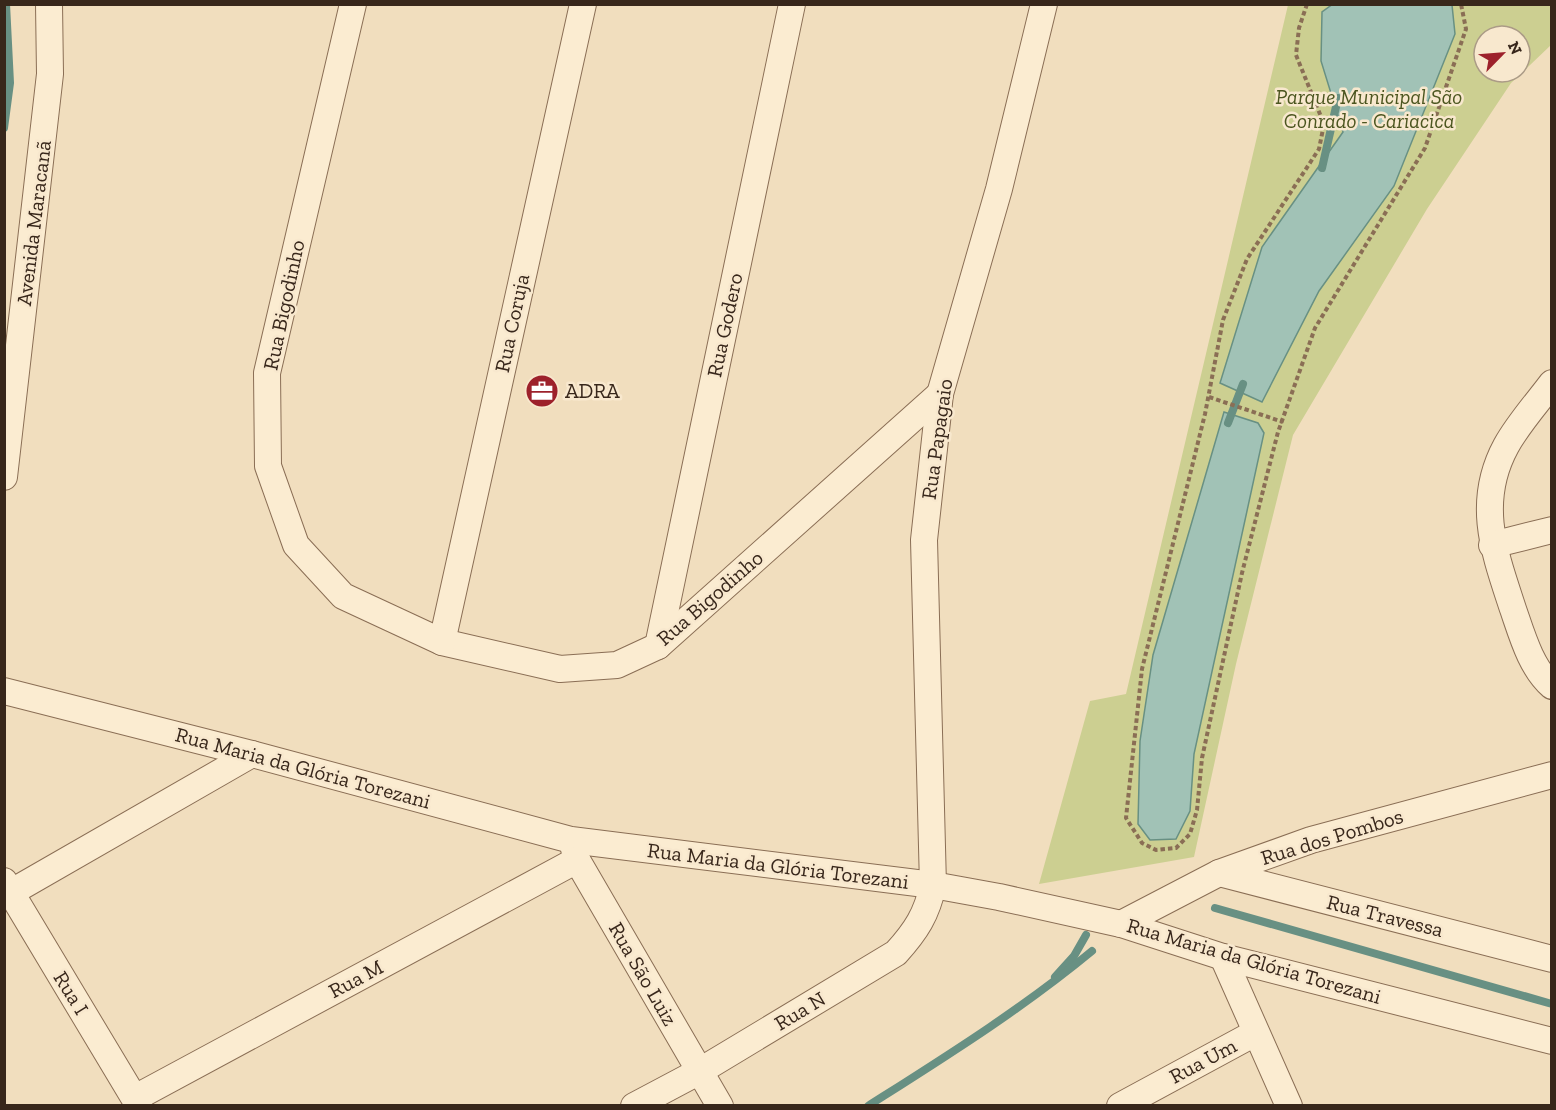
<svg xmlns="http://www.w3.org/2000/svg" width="1556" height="1110" viewBox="0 0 1556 1110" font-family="'Zilla Slab',serif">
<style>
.green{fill:#cccf91;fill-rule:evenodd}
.water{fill:#a1c2b6;stroke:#689083;stroke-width:1.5}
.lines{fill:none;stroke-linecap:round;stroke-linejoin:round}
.stream{stroke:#689083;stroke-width:8}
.minor-casing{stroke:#8a6e55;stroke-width:28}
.path{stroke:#8a6e55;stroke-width:4;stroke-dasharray:4.5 3;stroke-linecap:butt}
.minor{stroke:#fbecd1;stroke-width:26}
.labels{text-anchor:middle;stroke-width:5;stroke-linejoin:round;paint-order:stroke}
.park-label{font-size:21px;font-style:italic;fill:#4c5620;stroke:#f8e8ce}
.street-label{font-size:21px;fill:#38271b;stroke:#f8e8ce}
.poi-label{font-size:21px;fill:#38271b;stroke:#f8e8ce;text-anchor:start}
</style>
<rect width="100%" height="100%" fill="#f1debe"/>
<path class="green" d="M 1288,5 L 1551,5 L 1551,45 L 1511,83 L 1427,209 L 1293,435 L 1236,664 L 1194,857 L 1039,884 L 1090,701 L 1126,694 ZM 1484,36 L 1520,36 L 1520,72 L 1484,72 Z"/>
<g class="water">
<path d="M 1333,4 L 1452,5 L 1455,34 L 1394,186 L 1319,291 L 1262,402 L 1220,383 L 1262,247 L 1343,132 L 1321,61 L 1322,12 Z"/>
<path d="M 1224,412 L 1258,423 L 1264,433 L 1194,754 L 1190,811 L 1176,839 L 1150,840 L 1138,824 L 1140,741 L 1153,655 Z"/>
</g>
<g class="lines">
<g class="stream">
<path d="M 4,128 L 10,83 L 6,4"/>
<path d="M 1322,168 L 1338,98"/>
<path d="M 1228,423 L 1243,384"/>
<path d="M 1215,908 L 1552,1004"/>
<path d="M 1055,977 L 1074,956 L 1086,935"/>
<path d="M 868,1106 C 945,1057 1022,1009 1092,951"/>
</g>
<g class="minor-casing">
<g id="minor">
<path d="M 353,4 L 267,373 L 268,466 L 296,545 L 343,596 L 442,642 L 560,669 L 617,665 L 658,646 L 940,394"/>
<path d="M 1552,383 C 1537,403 1518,424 1506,446 C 1475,503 1495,554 1513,609 C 1522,635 1531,668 1552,686"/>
<path d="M 4,477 L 50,74 L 49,4"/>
<path d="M 1492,545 L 1552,530"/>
<path d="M 442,642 L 583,4"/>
<path d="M 658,646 L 792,4"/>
<path d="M 4,691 L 252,754 L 571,840 L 933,885 L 999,897 L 1121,924 L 1223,957 L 1552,1041"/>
<path d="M 573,845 L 577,860 L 720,1106"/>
<path d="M 1219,873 L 1552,959"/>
<path d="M 4,881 L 139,1106"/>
<path d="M 10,893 L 252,754"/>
<path d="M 1121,924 L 1219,873 L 1311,840 L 1552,775"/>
<path d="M 1223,957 L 1289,1106"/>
<path d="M 135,1098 L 577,860"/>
<path d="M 634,1106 L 700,1071 L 896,953 C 916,931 927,914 933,885 L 924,540 L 940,394 L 999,189 L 1044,4"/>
<path d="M 1120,1106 L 1255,1033"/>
</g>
</g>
<g class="path">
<path d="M 1307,4 L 1299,28 L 1296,55 L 1324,124 L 1319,149 L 1247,259 L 1223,320 L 1205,414 L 1142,669 L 1126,818 L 1142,843 L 1156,850 L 1176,848 L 1190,834 L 1197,810 L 1202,758 L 1242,573 L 1278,432 L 1315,328 L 1425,148 L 1466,29 L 1461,4"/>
<path d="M 1209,397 L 1283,422"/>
</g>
<use href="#minor" class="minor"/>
</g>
<defs>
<g id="office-disc" transform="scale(1.725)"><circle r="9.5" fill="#9d212b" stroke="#f8e8ce"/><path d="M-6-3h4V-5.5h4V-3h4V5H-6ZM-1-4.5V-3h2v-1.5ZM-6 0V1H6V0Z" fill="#fff"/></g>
</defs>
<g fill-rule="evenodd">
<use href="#office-disc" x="542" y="391"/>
</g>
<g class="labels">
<g class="park-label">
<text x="1369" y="104">Parque Municipal São<tspan x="1369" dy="24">Conrado - Cariacica</tspan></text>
</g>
<g class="street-label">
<text transform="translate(34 223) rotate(-83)" y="7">Avenida Maracanã</text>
<text transform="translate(284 305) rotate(-78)" y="7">Rua Bigodinho</text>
<text transform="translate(512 323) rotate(-78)" y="7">Rua Coruja</text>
<text transform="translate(725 325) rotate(-78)" y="7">Rua Godero</text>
<text transform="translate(937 439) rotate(-82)" y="7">Rua Papagaio</text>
<text transform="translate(710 598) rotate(-41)" y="7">Rua Bigodinho</text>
<text transform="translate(303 768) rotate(15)" y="7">Rua Maria da Glória Torezani</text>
<text transform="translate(1332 837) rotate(-17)" y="7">Rua dos Pombos</text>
<text transform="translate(778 866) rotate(7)" y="7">Rua Maria da Glória Torezani</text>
<text transform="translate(1385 916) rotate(14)" y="7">Rua Travessa</text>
<text transform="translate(1254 961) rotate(16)" y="7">Rua Maria da Glória Torezani</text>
<text transform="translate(643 974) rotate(60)" y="7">Rua São Luiz</text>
<text transform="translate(356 979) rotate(-28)" y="7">Rua M</text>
<text transform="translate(71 993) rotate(58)" y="7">Rua I</text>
<text transform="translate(800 1011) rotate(-31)" y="7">Rua N</text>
<text transform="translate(1203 1061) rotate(-28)" y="7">Rua Um</text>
</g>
<g class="poi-label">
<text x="565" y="398">ADRA</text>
</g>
</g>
<rect width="1556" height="1110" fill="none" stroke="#38271b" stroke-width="12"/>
<g transform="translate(1502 54) rotate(65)"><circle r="28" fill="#f8e8ce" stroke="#ab9b86" stroke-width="1.5"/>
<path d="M0-4.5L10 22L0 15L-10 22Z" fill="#9d212b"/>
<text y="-9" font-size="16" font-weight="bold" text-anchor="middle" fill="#38271b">N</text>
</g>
</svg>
